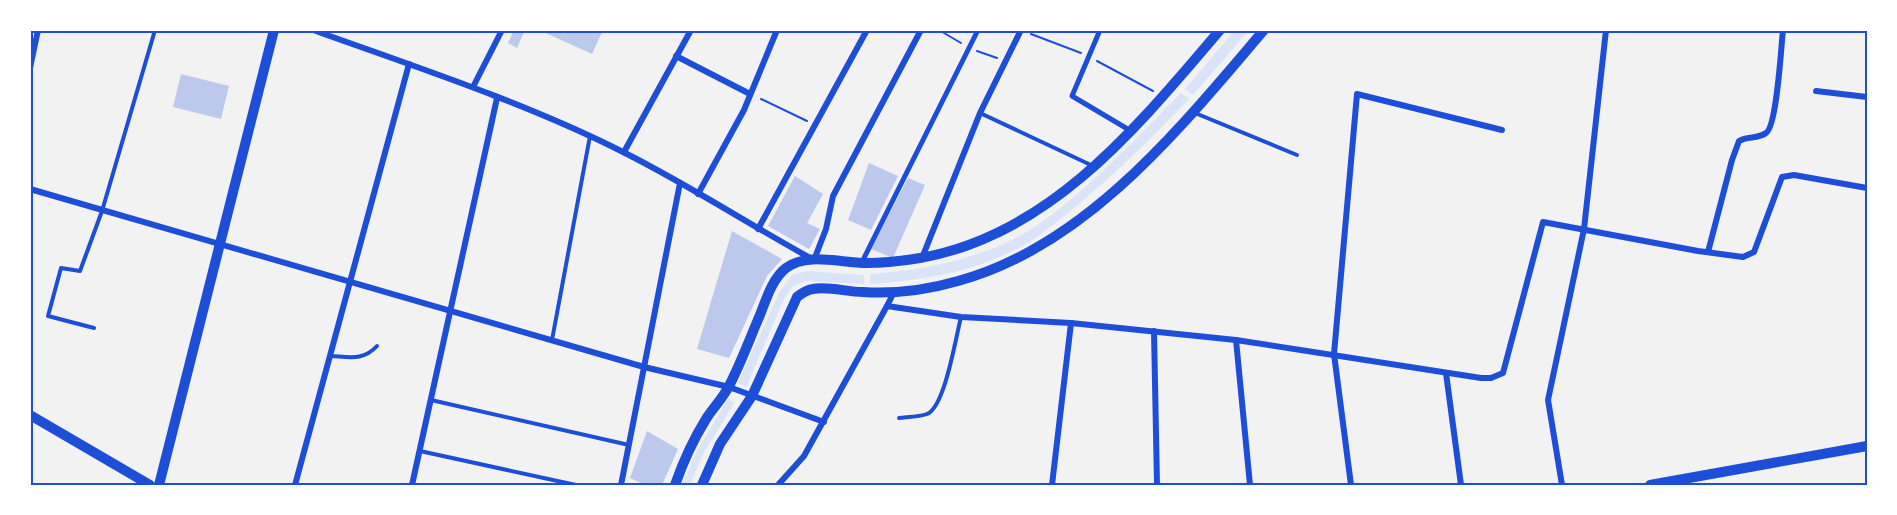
<svg xmlns="http://www.w3.org/2000/svg" width="1897" height="515" viewBox="0 0 1897 515" font-family="Arial,sans-serif">
<style>
.green{fill:#dbe4f7}
.building{fill:#bdc9ec}
.lines{fill:none;stroke-linecap:round;stroke-linejoin:round}
.path{stroke:#1d4ed8;stroke-width:2}
.service{stroke:#1d4ed8;stroke-width:4}
.pedestrian{stroke:#1d4ed8;stroke-width:5}
.minor{stroke:#1d4ed8;stroke-width:6}
.secondary{stroke:#1d4ed8;stroke-width:10}
.neatline{fill:none;stroke:#1d4ed8;stroke-width:2}
</style>
<rect width="100%" height="100%" fill="#f2f2f2"/>
<g class="green">
<path d="M 1235,30 L 1249,30 L 1193,95 L 1185,89 Z"/>
<path d="M 1181,93 L 1189,99 C 1152,138 1114,175 1073,209 C 1053,225 1032,243 1008,253 C 967,273 916,281 870,284 L 870,274 C 928,270 991,257 1039,224 C 1089,189 1138,136 1181,93 Z"/>
<path d="M 807,271 L 864,275 L 864,284 L 805,281 L 793,286 L 784,299 L 746,387 L 738,383 L 780,291 L 792,275 Z"/>
<path d="M 728,399 L 735,402 L 703,454 L 690,485 L 682,485 L 697,451 Z"/>
</g>
<g class="building">
<path d="M 514,30 L 525,30 L 517,48 L 508,43 Z"/>
<path d="M 539,30 L 603,30 L 592,54 Z"/>
<path d="M 181,74 L 229,86 L 221,119 L 173,107 Z"/>
<path d="M 869,163 L 898,176 L 871,230 L 848,220 Z"/>
<path d="M 795,176 L 823,194 L 807,223 L 820,229 L 809,249 L 768,226 Z"/>
<path d="M 908,178 L 925,185 L 893,258 L 871,249 Z"/>
<path d="M 732,231 L 782,259 L 767,276 L 729,358 L 697,349 Z"/>
<path d="M 647,431 L 678,449 L 662,485 L 645,485 L 630,478 Z"/>
</g>
<g class="lines">
<g class="path">
<path d="M 939,30 L 961,43"/>
<path d="M 1031,34 L 1081,53"/>
<path d="M 977,51 L 997,58"/>
<path d="M 1097,61 L 1153,91"/>
<path d="M 761,99 L 807,121"/>
</g>
<g class="service">
<path d="M 980,113 L 1093,166"/>
<path d="M 1195,113 L 1297,155"/>
<path d="M 94,328 L 48,316 L 61,268 L 80,271 L 102,211 L 155,30"/>
<path d="M 552,340 L 590,136"/>
<path d="M 331,356 C 350,357 363,361 377,346"/>
<path d="M 431,400 L 629,445"/>
<path d="M 899,418 C 907,417 919,417 927,414 C 945,407 956,336 961,317"/>
<path d="M 420,451 L 576,485"/>
</g>
<g class="pedestrian">
<path d="M 1100,30 L 1072,96 L 1131,131"/>
<path d="M 862,262 L 978,30"/>
</g>
<g class="minor">
<path d="M 313,30 C 416,67 526,103 623,152 C 689,185 750,225 814,260 L 826,229 L 833,196 L 921,30"/>
<path d="M 676,56 L 750,94"/>
<path d="M 30,68 L 38,30"/>
<path d="M 473,87 L 502,30"/>
<path d="M 1816,91 L 1867,97"/>
<path d="M 624,152 L 691,30"/>
<path d="M 30,189 L 644,367 L 729,387 L 824,422"/>
<path d="M 698,194 L 744,110 L 777,30"/>
<path d="M 758,229 L 867,30"/>
<path d="M 1708,252 L 1732,160 L 1739,141 C 1747,136 1758,139 1766,133 C 1777,126 1781,47 1783,30"/>
<path d="M 922,258 L 980,113 L 1021,30"/>
<path d="M 894,292 L 887,306 L 961,317 L 1071,323 L 1236,340 L 1481,378 L 1491,378 L 1503,373 L 1543,222 L 1698,251 L 1743,257 L 1754,252 L 1782,177 L 1794,175 L 1867,188"/>
<path d="M 1154,331 L 1157,485"/>
<path d="M 1236,340 L 1250,485"/>
<path d="M 1446,373 L 1461,485"/>
<path d="M 295,485 L 409,64"/>
<path d="M 412,485 L 497,98"/>
<path d="M 621,485 L 680,183"/>
<path d="M 778,485 L 804,456 L 887,306"/>
<path d="M 1052,485 L 1071,323"/>
<path d="M 1351,485 L 1334,354 L 1357,94 L 1502,130"/>
<path d="M 1562,485 L 1548,400 L 1584,229 L 1606,30"/>
</g>
<g class="secondary">
<path d="M 30,415 L 150,485"/>
<path d="M 159,485 L 274,30"/>
<path d="M 675,485 C 683,462 693,440 706,419 C 713,408 723,398 729,386 C 741,363 750,338 760,315 C 766,300 772,279 786,268 C 807,252 841,263 866,263 C 884,263 902,261 920,258 C 1051,235 1138,126 1220,30"/>
<path d="M 702,485 L 720,444 L 752,396 L 797,297 C 802,293 807,290 813,289 C 828,286 847,292 863,292 C 895,294 927,290 958,281 C 1087,246 1181,127 1264,30"/>
<path d="M 1650,485 L 1867,446"/>
</g>
</g>
<rect width="1897" height="515" fill="none" stroke="#ffffff" stroke-width="63"/>
<rect x="32" y="32" width="1834" height="452" class="neatline"/>
</svg>
